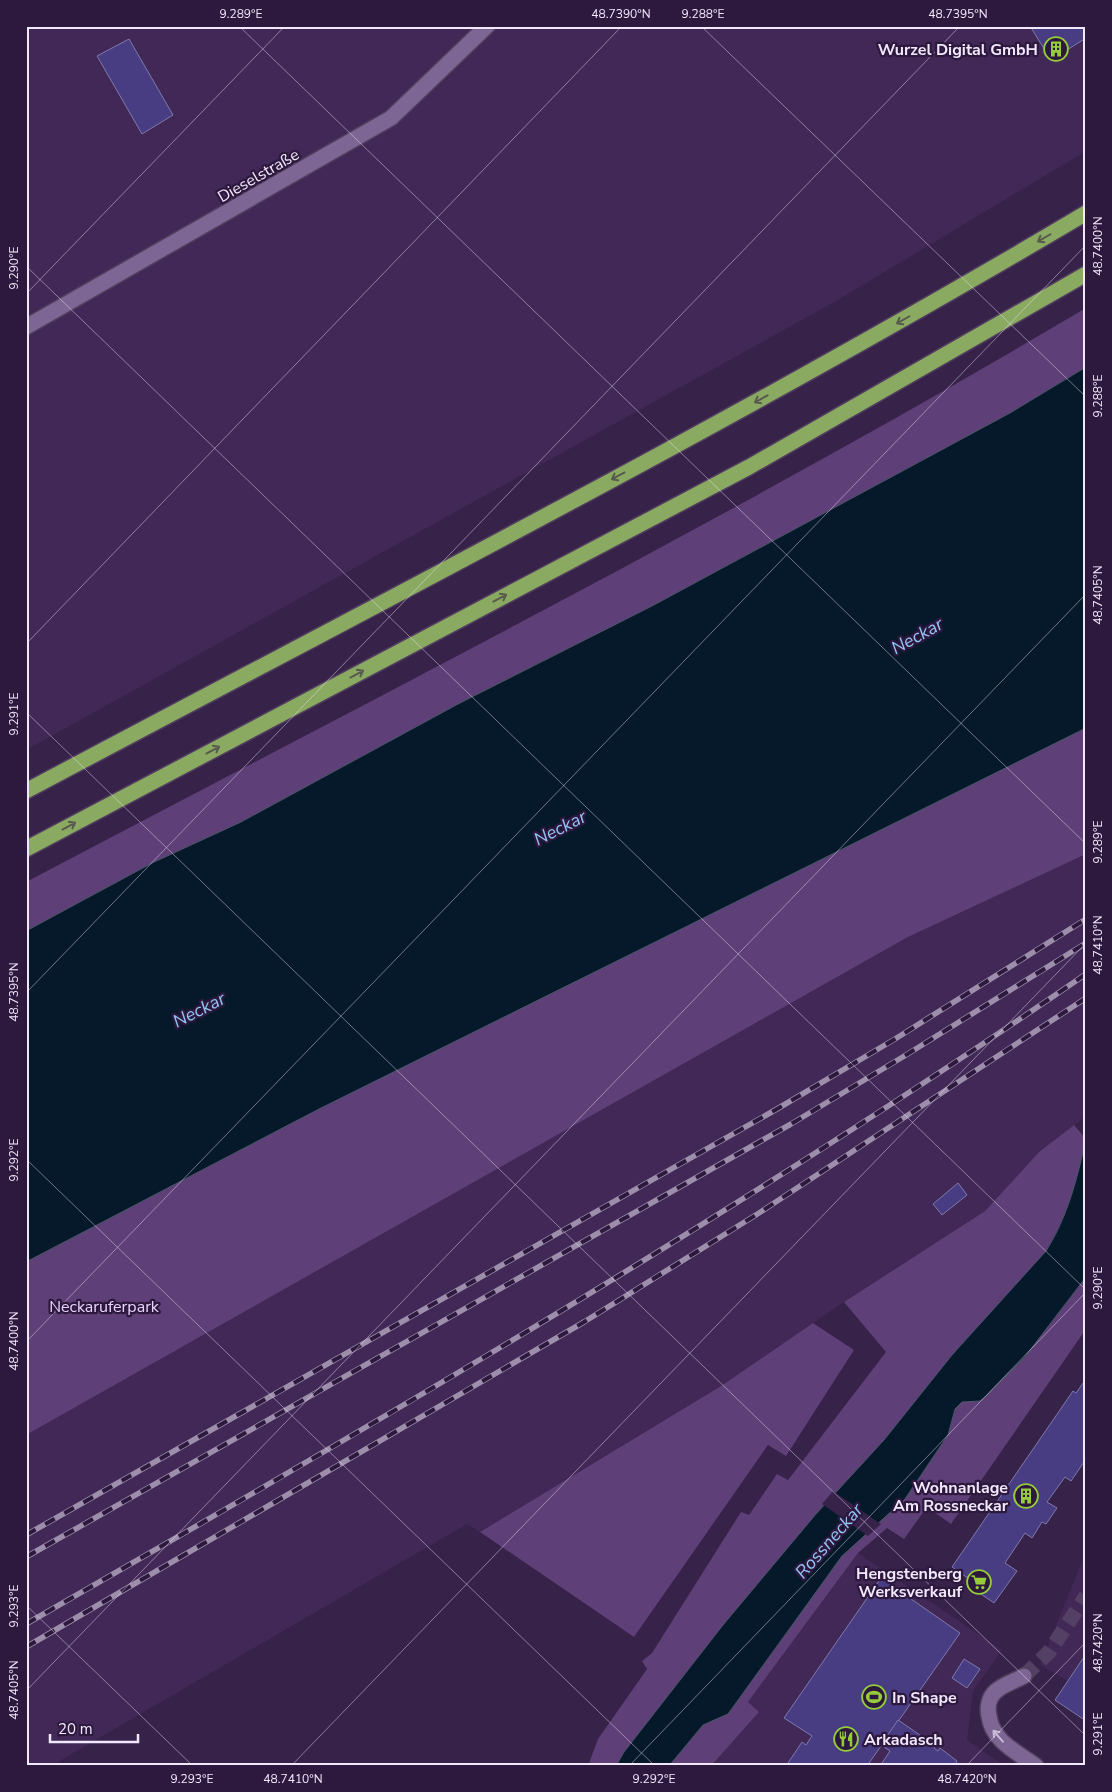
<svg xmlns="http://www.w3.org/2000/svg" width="1112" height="1792" viewBox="0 0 1112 1792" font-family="'Nunito Sans',sans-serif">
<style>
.built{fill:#412856}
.green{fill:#5e3f77}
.water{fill:#05192b;stroke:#4c576a}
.pier{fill:#372249}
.building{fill:#483d82;stroke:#7e7aab}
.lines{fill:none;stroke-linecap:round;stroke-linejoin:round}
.minor-tunnel{stroke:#534064;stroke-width:15;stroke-dasharray:15 8;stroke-linecap:butt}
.minor-casing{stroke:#523f5f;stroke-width:18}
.highway-casing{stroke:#523f5f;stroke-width:18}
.minor{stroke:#7d6693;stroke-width:15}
.highway{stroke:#8baa61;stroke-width:15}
.rail-casing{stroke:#9d8eab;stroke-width:5.5}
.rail{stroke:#2d183e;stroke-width:4;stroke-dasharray:11;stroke-linecap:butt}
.oneway{stroke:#575a4e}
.oneway2{stroke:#c9bad7}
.ticks{fill:none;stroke:#f2e8fc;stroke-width:1;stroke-opacity:0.45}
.labels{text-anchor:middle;stroke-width:4.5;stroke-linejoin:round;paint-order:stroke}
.poi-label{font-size:16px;font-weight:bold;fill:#f2e8fc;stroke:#2d183e;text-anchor:end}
.street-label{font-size:16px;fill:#f2e8fc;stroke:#2d183e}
.park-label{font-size:16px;fill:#e9d5fd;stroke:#2d183e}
.water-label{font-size:18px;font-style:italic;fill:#93c5f4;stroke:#2d183e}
.neatline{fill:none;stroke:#f2e8fc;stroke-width:2}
.ticks-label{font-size:12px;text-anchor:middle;fill:#f2e8fc}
</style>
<rect width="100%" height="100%" fill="#372249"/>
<g class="built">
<path d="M 26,26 L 1086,26 L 1086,151 L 836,301 L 26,750 Z"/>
<path d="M 1086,854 L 1086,1116 L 1039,1152 L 985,1211 L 844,1302 L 721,1386 L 480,1532 L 467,1524 L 51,1766 L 26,1766 L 26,1435 L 908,937 Z"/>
<path d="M 1086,1552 L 1086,1654 L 1068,1681 L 1040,1665 Z"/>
<path d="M 858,1553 L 1002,1650 L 973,1691 L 967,1740 L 1005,1766 L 711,1766 L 758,1713 L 748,1702 Z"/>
</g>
<g class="green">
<path d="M 1086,308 L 1086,367 L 1010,413 L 652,606 L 458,704 L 241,822 L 152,863 L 26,931 L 26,882 C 381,695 740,513 1086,308 Z"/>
<path d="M 1086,728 L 1086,854 L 908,937 L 26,1435 L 26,1262 L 319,1109 Z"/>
<path d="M 1074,1125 L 1086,1139 C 1077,1179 1068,1216 1046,1251 L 952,1355 L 884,1440 L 816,1514 L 723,1625 L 624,1752 L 616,1766 L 588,1766 L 598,1739 L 647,1669 L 642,1661 L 652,1653 L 741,1512 L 749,1515 L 777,1474 L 788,1480 L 886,1352 L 844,1302 L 985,1211 L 1039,1152 Z"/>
<path d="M 1086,1277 L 1086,1329 L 951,1524 L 927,1507 L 904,1539 L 887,1528 L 858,1553 L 748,1702 L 759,1712 L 711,1766 L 669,1766 L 703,1725 L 728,1714 L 842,1556 L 905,1499 L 948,1435 L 955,1409 L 962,1402 L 980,1401 L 985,1397 L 1024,1358 Z"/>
<path d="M 813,1323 L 854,1350 L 786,1456 L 768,1445 L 634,1637 L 480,1532 L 721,1386 Z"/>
</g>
<g class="water">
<path d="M 1086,367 L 1086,728 L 319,1109 L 26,1262 L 26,931 L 152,863 L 241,822 L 458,704 L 652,606 L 1010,413 Z"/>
<path d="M 1086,1139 L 1086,1277 L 1024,1358 L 985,1397 L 980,1401 L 962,1402 L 955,1409 L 948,1435 L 905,1499 L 842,1556 L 728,1714 L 703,1725 L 669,1766 L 616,1766 L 624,1752 L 723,1625 L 816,1514 L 884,1440 L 952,1355 L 1046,1251 C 1068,1216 1077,1179 1086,1139 Z"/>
</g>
<path class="pier" d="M 833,1491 L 881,1524 L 868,1536 L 822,1504 Z"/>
<g class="building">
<path d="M 1030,26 L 1086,26 L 1086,38 L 1051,60 Z"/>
<path d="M 129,39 L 173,115 L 142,134 L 97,56 Z"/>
<path d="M 958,1183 L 967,1195 L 942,1215 L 933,1204 Z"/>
<path d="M 1086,1379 L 1086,1459 L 1071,1481 L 1065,1477 L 1047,1502 L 1057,1508 L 1046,1524 L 1042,1522 L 1032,1538 L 1025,1533 L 1005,1563 L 1017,1571 L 994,1603 L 972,1588 L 975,1583 L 952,1567 L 1073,1391 L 1076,1393 Z"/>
<path d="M 881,1578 L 960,1633 L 867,1766 L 786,1766 L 802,1742 L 806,1745 L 812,1736 L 784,1718 Z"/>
<path d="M 1086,1654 L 1086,1721 L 1055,1700 Z"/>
<path d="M 964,1659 L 980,1669 L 967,1688 L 952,1678 Z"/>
<path d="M 898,1720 L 936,1746 L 934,1748 L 938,1751 L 940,1748 L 957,1761 L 956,1763 L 960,1765 L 961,1763 L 965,1766 L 880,1766 L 890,1751 L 881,1745 Z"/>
</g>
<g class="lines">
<path class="minor-tunnel" d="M 1024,1676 L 1049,1652 L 1086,1596"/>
<g class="minor-casing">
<g id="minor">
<path d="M 26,327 L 391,118 L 487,26"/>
<path d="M 1024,1676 C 1015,1681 1004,1684 996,1691 C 989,1697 987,1707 989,1716 C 992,1741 1017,1752 1036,1766"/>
</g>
</g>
<g class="highway-casing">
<g id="highway">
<path d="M 26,791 C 381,602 740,419 1086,213"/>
<path d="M 26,849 L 749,467 L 1086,274"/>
</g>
</g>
<use href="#minor" class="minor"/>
<use href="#highway" class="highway"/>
<g class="rail-casing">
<g id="rail">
<path d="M 26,1535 L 777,1109 L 895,1039 L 1086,919"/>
<path d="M 26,1557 L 791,1124 L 906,1055 L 1086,943"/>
<path d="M 26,1624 C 386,1418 744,1209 1086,974"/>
<path d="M 26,1647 L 584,1322 L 759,1213 L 1086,998"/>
</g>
</g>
<use href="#rail" class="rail"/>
</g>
<defs><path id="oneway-shaft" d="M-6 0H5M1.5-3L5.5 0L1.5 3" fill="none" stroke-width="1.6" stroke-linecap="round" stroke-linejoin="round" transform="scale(1.25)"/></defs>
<g class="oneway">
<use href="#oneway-shaft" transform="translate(1044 238) rotate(150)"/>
<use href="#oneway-shaft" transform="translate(903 320) rotate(150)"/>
<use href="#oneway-shaft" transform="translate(761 399) rotate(151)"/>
<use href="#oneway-shaft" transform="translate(618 476) rotate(152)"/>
<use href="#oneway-shaft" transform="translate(500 598) rotate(-28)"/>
<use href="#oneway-shaft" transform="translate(357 674) rotate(-28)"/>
<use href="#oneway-shaft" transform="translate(213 750) rotate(-28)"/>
<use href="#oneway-shaft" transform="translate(69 826) rotate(-28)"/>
</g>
<use class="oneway2" href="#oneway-shaft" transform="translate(998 1736) rotate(-131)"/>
<path class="ticks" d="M 239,26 L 1086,844M 701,26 L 1086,397M 26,266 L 1086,1290M 26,294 L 285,26M 26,644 L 622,26M 26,712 L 1086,1736M 26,993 L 960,26M 26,1159 L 655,1766M 26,1342 L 1086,245M 26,1605 L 193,1766M 26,1691 L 1086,594M 291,1766 L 1086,943M 629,1766 L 1086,1292M 966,1766 L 1086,1642"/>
<defs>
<g id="building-ring" transform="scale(1.25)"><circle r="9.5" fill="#2d183e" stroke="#96cc3a" stroke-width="1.5"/><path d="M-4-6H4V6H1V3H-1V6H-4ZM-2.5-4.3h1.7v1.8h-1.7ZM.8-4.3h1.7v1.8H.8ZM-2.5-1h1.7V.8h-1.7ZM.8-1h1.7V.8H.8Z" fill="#96cc3a"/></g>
<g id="supermarket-ring" transform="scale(1.25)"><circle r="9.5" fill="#2d183e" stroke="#96cc3a" stroke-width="1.5"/><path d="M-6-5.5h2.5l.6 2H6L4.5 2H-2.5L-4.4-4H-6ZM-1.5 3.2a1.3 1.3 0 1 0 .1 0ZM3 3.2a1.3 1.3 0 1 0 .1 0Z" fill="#96cc3a"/></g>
<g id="stadium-ring" transform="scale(1.25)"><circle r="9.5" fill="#2d183e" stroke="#96cc3a" stroke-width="1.5"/><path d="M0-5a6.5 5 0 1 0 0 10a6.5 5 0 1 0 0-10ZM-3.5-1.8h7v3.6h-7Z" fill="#96cc3a"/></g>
<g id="restaurant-ring" transform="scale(1.25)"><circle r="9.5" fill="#2d183e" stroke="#96cc3a" stroke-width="1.5"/><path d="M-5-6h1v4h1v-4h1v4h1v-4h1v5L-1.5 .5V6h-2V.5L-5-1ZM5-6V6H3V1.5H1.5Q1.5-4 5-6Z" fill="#96cc3a"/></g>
</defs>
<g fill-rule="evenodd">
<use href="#building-ring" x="1056" y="49"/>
<use href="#building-ring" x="1026" y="1496"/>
<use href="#supermarket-ring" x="979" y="1582"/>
<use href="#stadium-ring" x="874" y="1697"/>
<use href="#restaurant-ring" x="846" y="1739"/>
</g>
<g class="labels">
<g class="poi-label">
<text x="1038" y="55">Wurzel Digital GmbH</text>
<text x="1008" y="1493">Wohnanlage<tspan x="1008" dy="18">Am Rossneckar</tspan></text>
<text x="962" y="1579">Hengstenberg<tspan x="962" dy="18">Werksverkauf</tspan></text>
<text x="892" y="1703" text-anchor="start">In Shape</text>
<text x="864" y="1745" text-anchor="start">Arkadasch</text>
</g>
<g class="street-label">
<text transform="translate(258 175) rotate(-30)" y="6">Dieselstraße</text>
</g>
<g class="park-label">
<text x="104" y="1312">Neckaruferpark</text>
</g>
<g class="water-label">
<text transform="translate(917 636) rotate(-29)" y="6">Neckar</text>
<text transform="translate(560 828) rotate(-27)" y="6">Neckar</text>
<text transform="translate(199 1010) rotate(-27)" y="6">Neckar</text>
<text transform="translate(829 1541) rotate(-49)" y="6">Rossneckar</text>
</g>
</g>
<rect width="1112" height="1792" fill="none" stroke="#2d183e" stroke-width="55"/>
<path d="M50 1734v8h88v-8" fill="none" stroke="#f2e8fc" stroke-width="2.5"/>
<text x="58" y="1734" font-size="15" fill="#f2e8fc" stroke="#2d183e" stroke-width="4" paint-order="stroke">20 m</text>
<rect x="28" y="28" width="1056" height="1736" class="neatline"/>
<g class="ticks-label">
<text x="241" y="18">9.289°E</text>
<text x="621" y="18">48.7390°N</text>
<text x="703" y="18">9.288°E</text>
<text x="958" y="18">48.7395°N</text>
<text transform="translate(1098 246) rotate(-90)" y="4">48.7400°N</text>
<text transform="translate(14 268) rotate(-90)" y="4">9.290°E</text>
<text transform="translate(1098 396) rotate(-90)" y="4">9.288°E</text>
<text transform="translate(1098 595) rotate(-90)" y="4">48.7405°N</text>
<text transform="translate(14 714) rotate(-90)" y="4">9.291°E</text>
<text transform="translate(1098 842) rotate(-90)" y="4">9.289°E</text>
<text transform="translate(1098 945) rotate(-90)" y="4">48.7410°N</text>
<text transform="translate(14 992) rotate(-90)" y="4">48.7395°N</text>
<text transform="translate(14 1160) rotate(-90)" y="4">9.292°E</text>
<text transform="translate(1098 1288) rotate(-90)" y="4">9.290°E</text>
<text transform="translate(14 1341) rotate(-90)" y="4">48.7400°N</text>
<text transform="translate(14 1606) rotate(-90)" y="4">9.293°E</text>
<text transform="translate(1098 1643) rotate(-90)" y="4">48.7420°N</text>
<text transform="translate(14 1690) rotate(-90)" y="4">48.7405°N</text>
<text transform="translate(1098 1734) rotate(-90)" y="4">9.291°E</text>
<text x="192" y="1783">9.293°E</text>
<text x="293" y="1783">48.7410°N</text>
<text x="654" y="1783">9.292°E</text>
<text x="967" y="1783">48.7420°N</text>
</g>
</svg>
